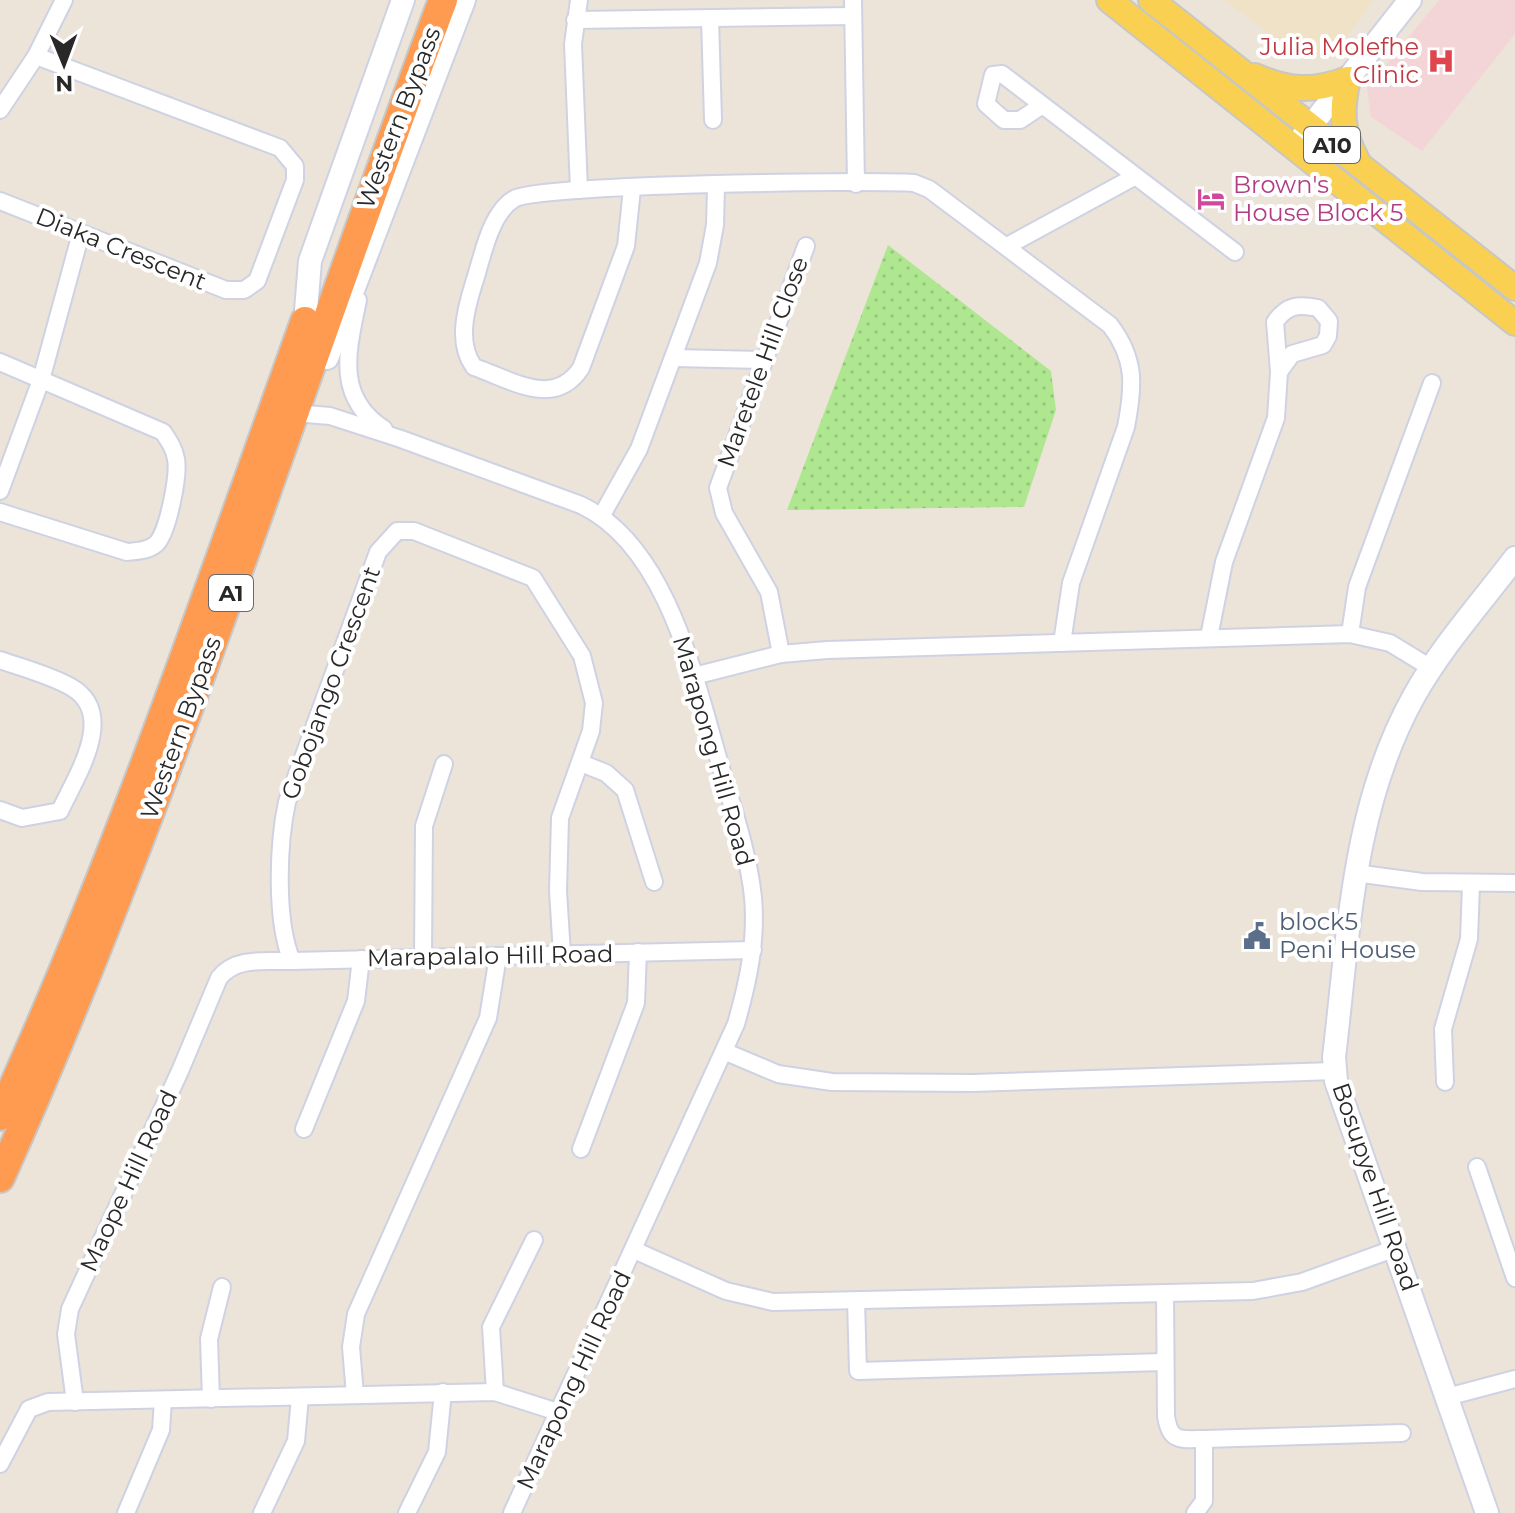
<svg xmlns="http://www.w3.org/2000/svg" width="1515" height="1513" viewBox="0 0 1515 1513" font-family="Montserrat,sans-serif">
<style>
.education{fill:#efe2c7}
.medical{fill:#f4d5d7}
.park{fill:url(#park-dots)}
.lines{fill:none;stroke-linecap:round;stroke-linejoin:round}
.street-casing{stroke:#ced2e3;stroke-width:20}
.secondary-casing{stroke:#ced2e3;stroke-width:26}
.primary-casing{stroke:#c7c7c7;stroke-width:28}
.highway-casing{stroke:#c7c7c7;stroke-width:32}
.street{stroke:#fff;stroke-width:16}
.secondary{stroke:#fff;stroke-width:22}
.primary{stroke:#f9d051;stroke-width:24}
.highway{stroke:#ff9b51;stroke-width:28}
.labels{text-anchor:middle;stroke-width:8;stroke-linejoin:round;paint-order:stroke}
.shield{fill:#fff;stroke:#686868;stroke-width:2}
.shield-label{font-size:22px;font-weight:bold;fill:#282828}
.health-label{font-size:24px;fill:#be3a42;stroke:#fff;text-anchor:end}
.street-label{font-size:24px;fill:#282828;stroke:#fff}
.hotel-label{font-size:24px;fill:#b23c85;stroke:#fff;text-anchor:start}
.service-label{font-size:24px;fill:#4e5e75;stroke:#fff;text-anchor:start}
</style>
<defs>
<pattern id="park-dots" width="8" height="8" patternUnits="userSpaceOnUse" patternTransform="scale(2)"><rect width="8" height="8" fill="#afe791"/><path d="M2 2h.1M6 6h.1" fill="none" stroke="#97c67d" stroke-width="1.8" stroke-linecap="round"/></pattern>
</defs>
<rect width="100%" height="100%" fill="#ece4d9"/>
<path class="education" d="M 1224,0 L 1374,0 L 1332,57 L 1305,60 Z"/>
<path class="medical" d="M 1439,0 L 1515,0 L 1515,34 L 1422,151 L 1371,117 L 1367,88 Z"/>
<path class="park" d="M 888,245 L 1051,371 L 1056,410 L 1024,507 L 787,510 Z"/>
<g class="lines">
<g class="street-casing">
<g id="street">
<path d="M 579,0 L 573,44 L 579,190"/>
<path d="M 853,0 L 856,184"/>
<path d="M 710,18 L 713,120"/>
<path d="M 575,20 L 853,16"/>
<path d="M 1041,106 L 1020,120 L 1004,120 L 986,104 L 993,75 L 1002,74 L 1235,252"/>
<path d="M 0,110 L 36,56 L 64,0"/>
<path d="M 632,189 L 626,246 L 581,368 C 554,409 512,380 474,367 C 457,344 465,312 473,286 C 482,260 489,214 514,199 C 538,184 867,180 914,183 L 929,189 L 1110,325 C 1136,359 1134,386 1126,427 L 1071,583 L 1062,643"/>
<path d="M 0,201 L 226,290 L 244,290 L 257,281 L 295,180 L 295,166 L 280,148 L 36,56"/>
<path d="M 1007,246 L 1134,177"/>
<path d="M 358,300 C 348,349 334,397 384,429"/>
<path d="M 674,358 L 762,360"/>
<path d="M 0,362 L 163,432 C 169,441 174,448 176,459 C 179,475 168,533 156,544 C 148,551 137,551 127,552 L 0,512"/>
<path d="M 306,414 L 330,416 L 401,439 L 581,505 C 667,546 694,676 719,761 C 732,806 748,851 753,897 C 757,941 748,982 736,1024 L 512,1513"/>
<path d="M 0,491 L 41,380 L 81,233"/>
<path d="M 602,515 L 639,449 L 708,263 L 715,225 L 716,186"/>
<path d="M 1350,634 L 1357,587 L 1432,383"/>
<path d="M 1209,637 L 1224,562 L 1276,418 L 1279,372 L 1275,322 C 1287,305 1298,304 1318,308 L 1329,321 L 1328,336 L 1323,345 L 1292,354 L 1279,372"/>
<path d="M 781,654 L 769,592 L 724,513 L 718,488 L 806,246"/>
<path d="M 0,660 C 23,668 50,675 71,687 C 118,714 76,776 60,811 L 22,818 L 0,810"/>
<path d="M 694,676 L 781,654 L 827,650 L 1350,634 L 1390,643 L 1431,668"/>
<path d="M 581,763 L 606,773 L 625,790 L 654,882"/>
<path d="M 1355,873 L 1422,882 L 1515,883"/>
<path d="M 423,957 L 424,826 L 444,764"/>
<path d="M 292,961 C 275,921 278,844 287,802 L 378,552 L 397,531 L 414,531 L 533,578 L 582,656 L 594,703 L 591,731 L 560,818 L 558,891 L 562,954"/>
<path d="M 726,1052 L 778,1074 L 832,1082 L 973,1083 L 1334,1071"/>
<path d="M 1445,1082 L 1443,1029 L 1469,939 L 1471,885"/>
<path d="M 304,1129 L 356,1001 L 361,959"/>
<path d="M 581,1149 L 636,1003 L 638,952"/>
<path d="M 1477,1167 L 1515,1278"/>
<path d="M 634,1250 L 726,1291 L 773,1302 L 1253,1291 L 1302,1282 L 1396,1248"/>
<path d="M 1165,1293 L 1166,1416 C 1170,1443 1181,1439 1204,1439 L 1402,1433"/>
<path d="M 856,1301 L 858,1371 L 1164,1362"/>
<path d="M 495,1392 L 491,1327 L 534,1240"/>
<path d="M 355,1395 L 351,1347 L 356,1314 L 488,1018 L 498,956"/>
<path d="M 1447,1397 L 1515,1379"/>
<path d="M 211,1399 L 209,1339 L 222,1287"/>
<path d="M 75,1402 L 66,1334 L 70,1309 L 180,1071 L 219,978 C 236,956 266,962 292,961 L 753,950"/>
<path d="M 0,1464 L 29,1409 L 48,1402 L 495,1392 L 558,1412"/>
<path d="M 126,1513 L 161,1430 L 163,1400"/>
<path d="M 262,1513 L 296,1441 L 300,1397"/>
<path d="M 407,1513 L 437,1452 L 443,1392"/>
<path d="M 1195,1513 L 1204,1501 L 1204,1439"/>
</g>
</g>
<g class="secondary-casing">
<g id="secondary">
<path d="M 1299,141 L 1410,0"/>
<path d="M 305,323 L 310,261 L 403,0"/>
<path d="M 327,358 L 464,0"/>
<path d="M 1487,1513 L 1336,1081 L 1334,1057 C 1349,933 1352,807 1414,696 C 1442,646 1481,603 1515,558"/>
</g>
</g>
<g class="primary-casing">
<g id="primary">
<path d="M 1109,0 L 1515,323"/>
<path d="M 1151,0 L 1515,288"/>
<path d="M 1255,76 C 1289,91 1313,92 1348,79"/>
<path d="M 1348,79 C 1341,110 1341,131 1357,160"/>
</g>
</g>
<g class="highway-casing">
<g id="highway">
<path d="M 0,1116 C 118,858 209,588 305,321"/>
<path d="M 0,1178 C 172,795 295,393 443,0"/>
</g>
</g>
<use href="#street" class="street"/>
<use href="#secondary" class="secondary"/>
<use href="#primary" class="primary"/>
<use href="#highway" class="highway"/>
</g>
<defs>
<g id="hospital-bare" transform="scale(2.16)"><path d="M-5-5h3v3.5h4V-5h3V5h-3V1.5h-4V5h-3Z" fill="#e0444e" stroke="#fff" stroke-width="2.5" paint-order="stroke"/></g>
<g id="hotel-bare" transform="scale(2.16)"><path d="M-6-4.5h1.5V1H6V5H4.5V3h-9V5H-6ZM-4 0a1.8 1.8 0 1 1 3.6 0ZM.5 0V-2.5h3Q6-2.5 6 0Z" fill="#d1479c" stroke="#fff" stroke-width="2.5" paint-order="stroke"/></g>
<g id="civic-bare" transform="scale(2.16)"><path d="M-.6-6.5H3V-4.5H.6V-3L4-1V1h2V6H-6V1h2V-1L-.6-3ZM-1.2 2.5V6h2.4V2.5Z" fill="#5c6f8a" stroke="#fff" stroke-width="2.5" paint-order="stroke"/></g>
</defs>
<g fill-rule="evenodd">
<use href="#hospital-bare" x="1441" y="61"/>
<use href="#hotel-bare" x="1211" y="199"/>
<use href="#civic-bare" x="1257" y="936"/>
</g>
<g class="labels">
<g class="shield">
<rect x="1304" y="127" width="56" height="36" rx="6"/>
<rect x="209" y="575" width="44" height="36" rx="6"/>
</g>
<g class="shield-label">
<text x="1332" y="153">A10</text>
<text x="231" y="601">A1</text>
</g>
<g class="health-label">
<text x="1419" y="55">Julia Molefhe<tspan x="1419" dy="28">Clinic</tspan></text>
</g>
<g class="street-label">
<text transform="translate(399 118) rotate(-69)" y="8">Western Bypass</text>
<text transform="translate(121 249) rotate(22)" y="8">Diaka Crescent</text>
<text transform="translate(763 362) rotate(-70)" y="8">Maretele Hill Close</text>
<text transform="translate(331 683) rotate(-70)" y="8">Gobojango Crescent</text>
<text transform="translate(181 728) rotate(-70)" y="8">Western Bypass</text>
<text transform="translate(713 751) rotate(74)" y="8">Marapong Hill Road</text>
<text transform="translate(490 956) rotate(-1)" y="8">Marapalalo Hill Road</text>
<text transform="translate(129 1181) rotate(-65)" y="8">Maope Hill Road</text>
<text transform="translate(1375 1187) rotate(71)" y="8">Bosupye Hill Road</text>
<text transform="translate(574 1380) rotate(-65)" y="8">Marapong Hill Road</text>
</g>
<g class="hotel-label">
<text x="1233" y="193">Brown's<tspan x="1233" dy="28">House Block 5</tspan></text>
</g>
<g class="service-label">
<text x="1279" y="930">block5<tspan x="1279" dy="28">Peni House</tspan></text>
</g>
</g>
<g transform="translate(64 64) rotate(179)" stroke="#ffffff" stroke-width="6" paint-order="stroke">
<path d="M0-6L14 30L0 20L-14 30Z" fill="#282828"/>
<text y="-12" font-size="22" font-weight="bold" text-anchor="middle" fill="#282828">N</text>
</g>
</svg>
